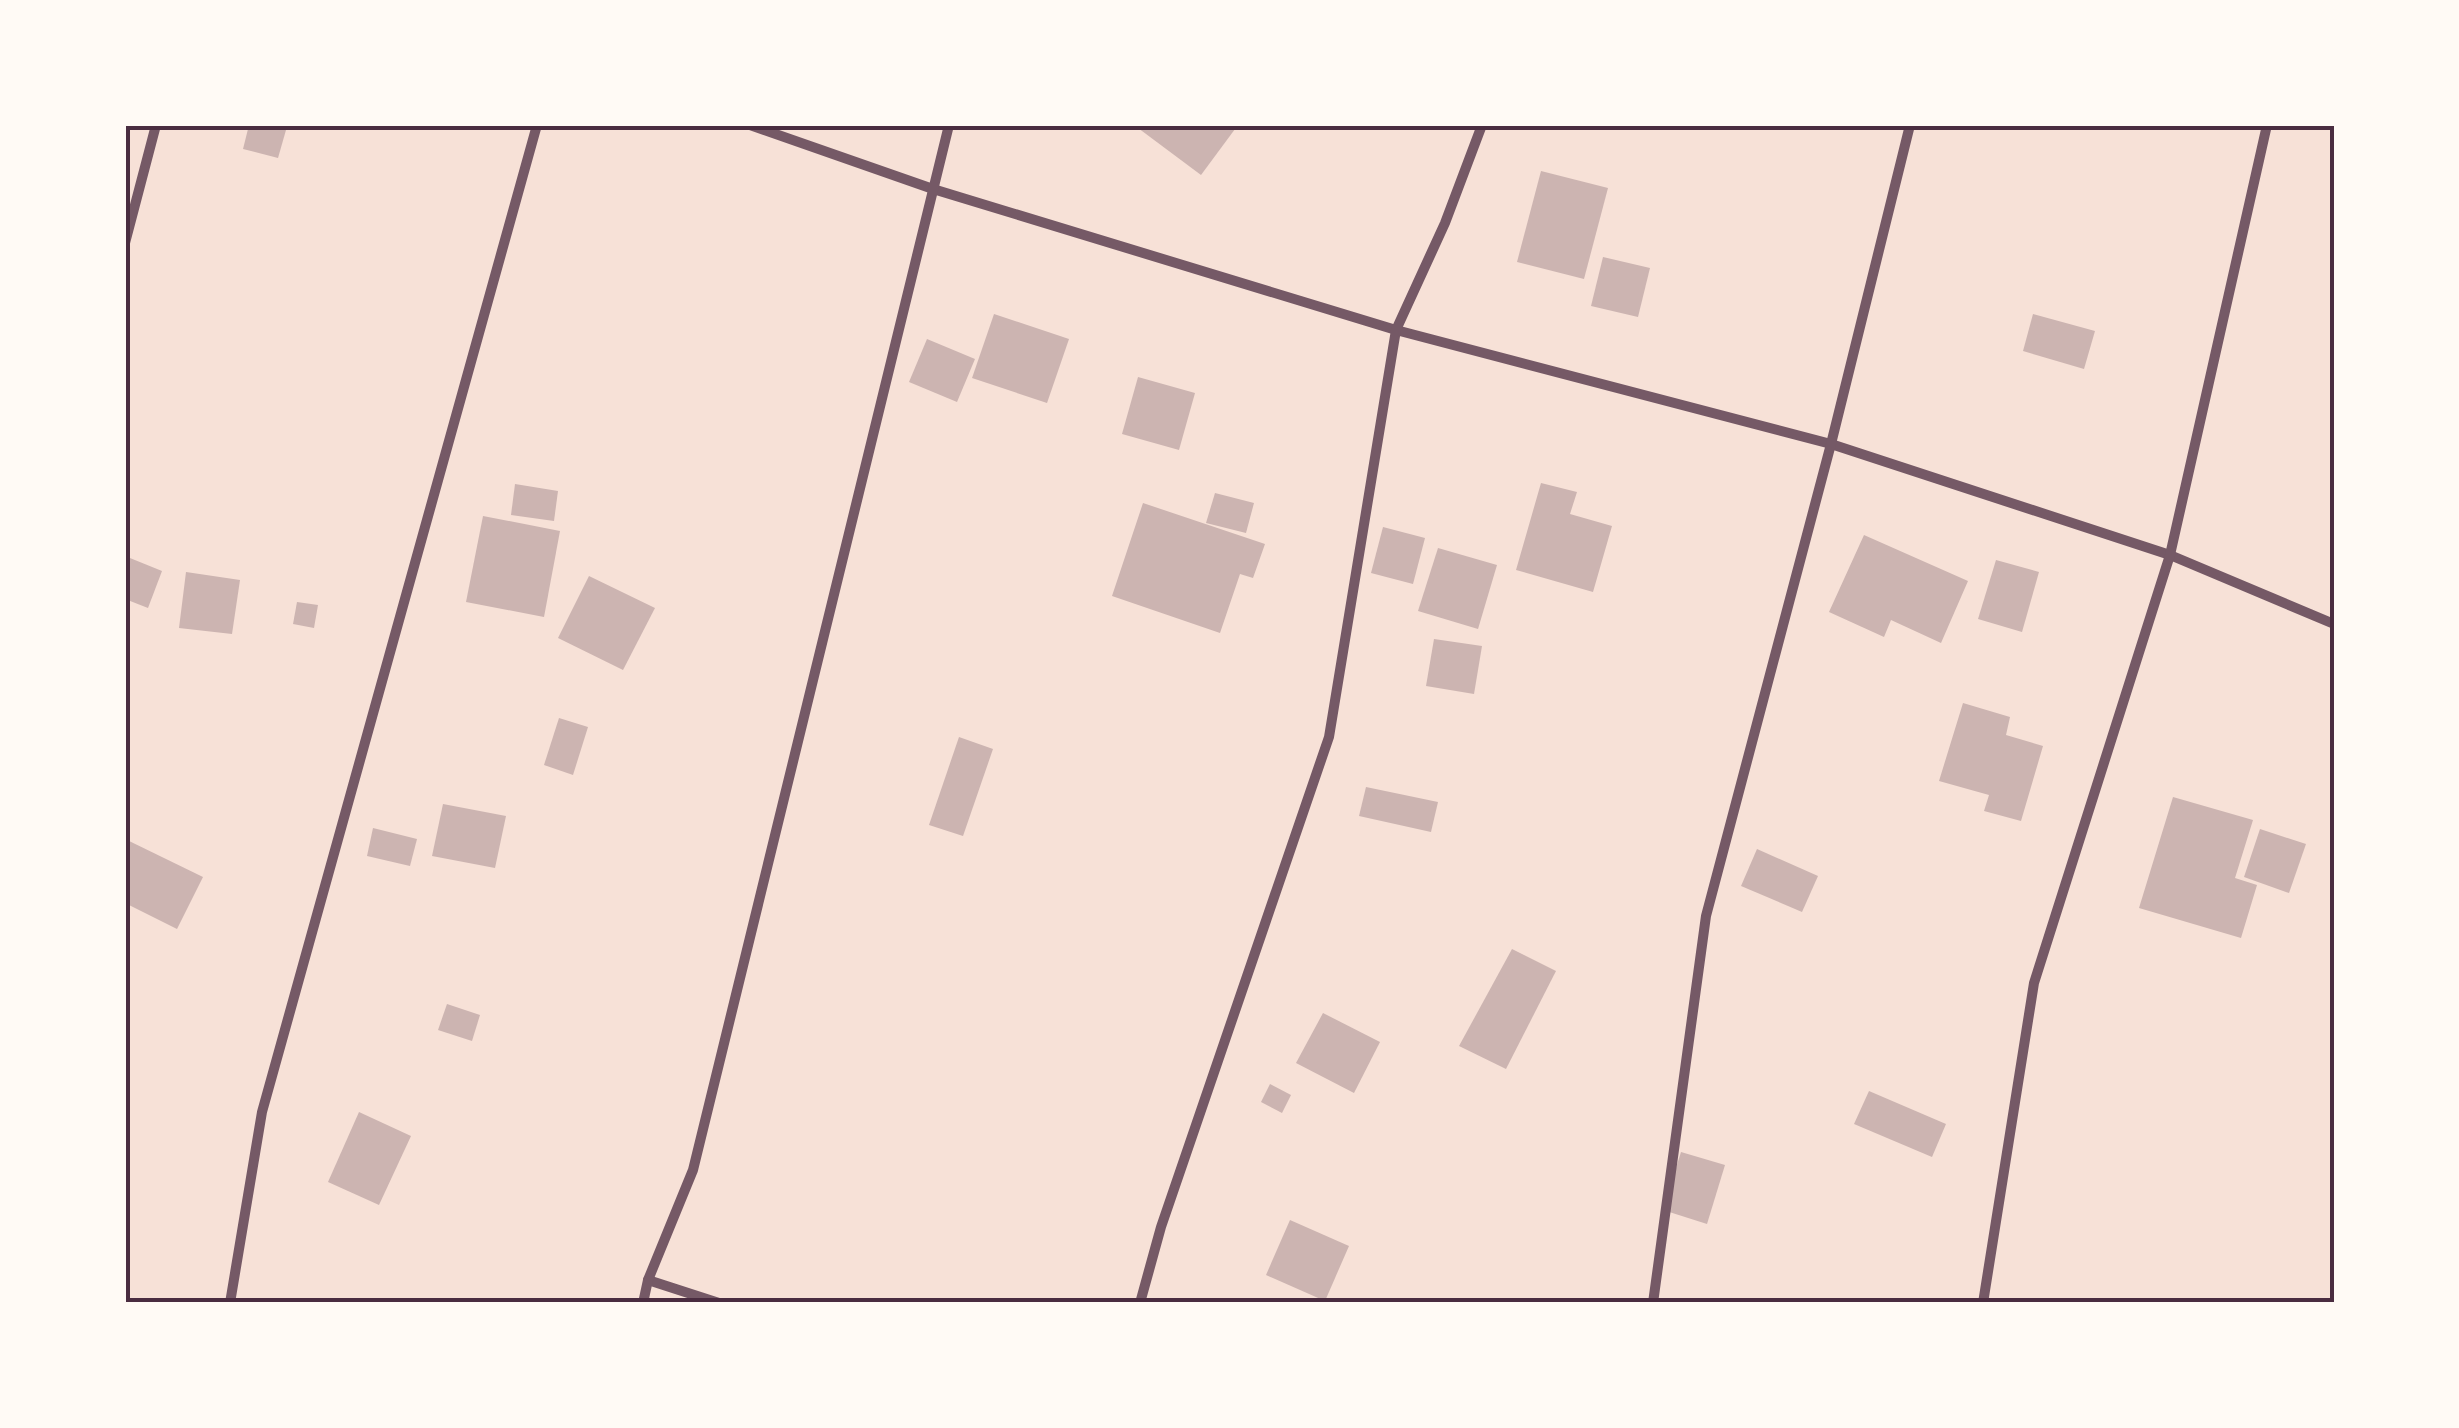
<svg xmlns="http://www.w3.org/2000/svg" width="2459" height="1428" viewBox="0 0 2459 1428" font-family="Cabin,sans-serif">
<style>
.building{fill:#ccb4b1}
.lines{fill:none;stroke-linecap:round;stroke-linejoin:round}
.minor{stroke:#755966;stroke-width:10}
.neatline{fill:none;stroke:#4a2c40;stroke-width:4}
</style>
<rect width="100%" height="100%" fill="#f7e1d7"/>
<g class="building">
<path d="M 249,125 L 286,130 L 278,158 L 243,149 Z"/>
<path d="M 1140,125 L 1238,125 L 1201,175 L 1138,128 Z"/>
<path d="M 1541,171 L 1608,188 L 1584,279 L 1517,262 Z"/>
<path d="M 1603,257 L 1650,268 L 1638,317 L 1591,306 Z"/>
<path d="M 994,314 L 1069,339 L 1047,403 L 972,378 Z"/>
<path d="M 2033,314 L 2095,331 L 2084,369 L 2023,351 Z"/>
<path d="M 927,339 L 975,359 L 957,402 L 909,382 Z"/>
<path d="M 1138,377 L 1195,393 L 1179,450 L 1122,434 Z"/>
<path d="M 1541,483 L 1577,492 L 1570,514 L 1612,526 L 1593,592 L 1516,570 Z"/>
<path d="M 515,484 L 558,491 L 554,521 L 511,515 Z"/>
<path d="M 1215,493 L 1254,503 L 1246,533 L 1206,523 Z"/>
<path d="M 1143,503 L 1265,544 L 1253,578 L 1240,574 L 1220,633 L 1112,596 Z"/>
<path d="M 483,516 L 560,531 L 544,617 L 466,602 Z"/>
<path d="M 1383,527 L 1425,538 L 1413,584 L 1371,573 Z"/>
<path d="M 1864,535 L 1968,581 L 1941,643 L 1891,620 L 1884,637 L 1829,612 Z"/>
<path d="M 1438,548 L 1497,565 L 1478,629 L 1418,611 Z"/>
<path d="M 125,556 L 162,571 L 148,608 L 125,599 Z"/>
<path d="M 1996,560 L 2039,572 L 2022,632 L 1978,619 Z"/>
<path d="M 186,572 L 240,580 L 232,634 L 179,628 Z"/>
<path d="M 589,576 L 655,608 L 623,670 L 558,638 Z"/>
<path d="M 297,602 L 318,605 L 314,628 L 293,624 Z"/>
<path d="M 1434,639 L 1482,646 L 1474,694 L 1426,686 Z"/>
<path d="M 1963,703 L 2010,717 L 2006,735 L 2043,746 L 2021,821 L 1984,811 L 1989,795 L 1939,781 Z"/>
<path d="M 559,718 L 588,727 L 573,775 L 544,765 Z"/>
<path d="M 959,737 L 993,749 L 963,836 L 929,825 Z"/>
<path d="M 1366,787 L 1438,802 L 1431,832 L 1359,816 Z"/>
<path d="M 2173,797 L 2253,820 L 2235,878 L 2257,885 L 2241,938 L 2139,908 Z"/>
<path d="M 443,804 L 506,816 L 495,868 L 432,856 Z"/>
<path d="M 373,828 L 417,839 L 410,866 L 367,856 Z"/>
<path d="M 2260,829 L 2306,844 L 2289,893 L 2244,877 Z"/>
<path d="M 125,839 L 203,877 L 177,929 L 125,903 Z"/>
<path d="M 1757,849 L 1818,876 L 1802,912 L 1741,886 Z"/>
<path d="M 1512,949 L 1556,971 L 1506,1069 L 1459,1046 Z"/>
<path d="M 447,1004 L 480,1015 L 472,1041 L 438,1030 Z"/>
<path d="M 1323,1013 L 1380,1042 L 1354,1093 L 1296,1063 Z"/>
<path d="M 1270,1084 L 1291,1095 L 1282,1113 L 1261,1102 Z"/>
<path d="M 1869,1091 L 1946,1124 L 1932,1157 L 1854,1124 Z"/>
<path d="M 359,1112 L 411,1136 L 379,1205 L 328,1182 Z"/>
<path d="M 1681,1152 L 1725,1165 L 1707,1224 L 1663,1210 Z"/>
<path d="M 1290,1220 L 1349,1246 L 1325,1301 L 1266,1275 Z"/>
</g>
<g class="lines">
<g class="minor">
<path d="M 750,125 L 933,189 L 1396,330 L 1831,444 L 2170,555 L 2334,624"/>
<path d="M 125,243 L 156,125"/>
<path d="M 648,1280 L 719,1303"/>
<path d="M 230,1303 L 262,1112 L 537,125"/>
<path d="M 643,1303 L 648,1280 L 693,1170 L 949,125"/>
<path d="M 1140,1303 L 1161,1227 L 1329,737 L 1396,330 L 1445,223 L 1482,125"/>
<path d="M 1653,1303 L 1706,916 L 1831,444 L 1910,125"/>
<path d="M 1983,1303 L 2034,983 L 2170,555 L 2267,125"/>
</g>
</g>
<rect width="2459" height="1428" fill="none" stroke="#fffaf5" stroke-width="255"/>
<rect x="128" y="128" width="2204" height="1172" class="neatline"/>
</svg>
